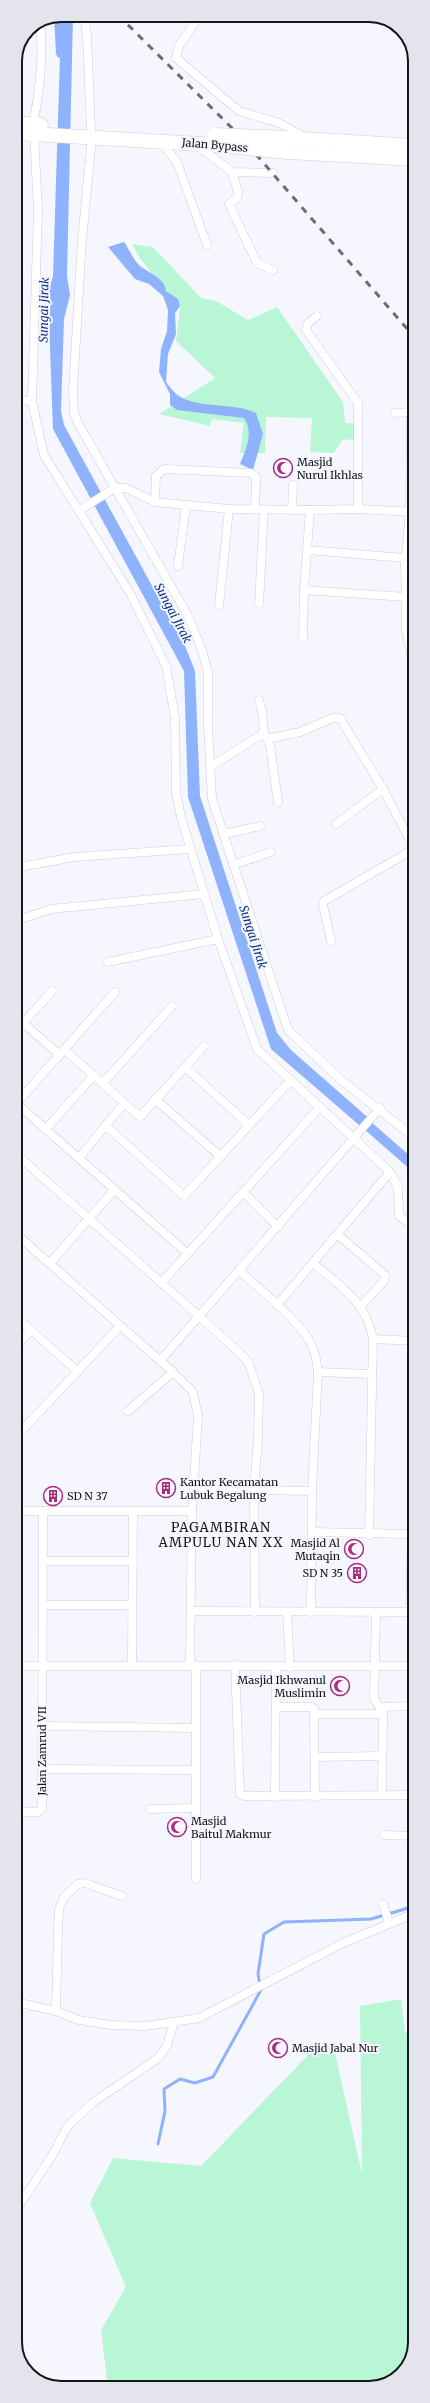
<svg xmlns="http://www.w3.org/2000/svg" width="430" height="2403" viewBox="0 0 430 2403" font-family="Merriweather,serif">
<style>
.green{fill:#b9f6d5}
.water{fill:#8eb3fc}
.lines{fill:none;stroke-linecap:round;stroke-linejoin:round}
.stream{stroke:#8eb3fc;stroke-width:3}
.canal{stroke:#8eb3fc;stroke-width:10}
.street-casing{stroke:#ccced8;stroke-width:9}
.highway-casing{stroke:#ccced8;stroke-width:15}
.street{stroke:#fff;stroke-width:8}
.highway{stroke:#fff;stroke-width:14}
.rail{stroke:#6d6e72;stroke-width:3;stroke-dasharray:7 7;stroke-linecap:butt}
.highway-bridge-casing{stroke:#ccced8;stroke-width:15;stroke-linecap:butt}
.highway-bridge{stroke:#fff;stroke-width:14}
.labels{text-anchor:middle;stroke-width:4;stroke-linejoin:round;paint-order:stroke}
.street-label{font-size:11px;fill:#151619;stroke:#f6f7fe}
.poi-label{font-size:11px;fill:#151619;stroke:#f6f7fe;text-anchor:start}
.water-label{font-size:12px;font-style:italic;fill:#0f3284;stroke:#f6f7fe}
.quarter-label{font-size:13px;letter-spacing:1px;fill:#151619;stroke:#f6f7fe}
.rim{fill:none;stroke:#151619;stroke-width:2}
</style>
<rect width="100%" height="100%" fill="#f6f7fe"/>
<g class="green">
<path d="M 132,244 L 153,247 L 201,298 L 216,301 L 248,320 L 277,307 L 343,402 L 345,423 L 361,423 L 361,439 L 342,440 L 334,453 L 310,452 L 312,418 L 266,417 L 265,453 L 240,453 L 244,423 L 212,419 L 210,426 L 159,414 L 215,378 L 176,341 L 180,308 L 139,257 Z"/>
<path d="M 401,1999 L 405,2032 L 415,2036 L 415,2343 L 404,2373 L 376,2388 L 108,2388 L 101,2330 L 126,2287 L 90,2203 L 113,2158 L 201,2166 L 309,2054 L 333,2044 L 362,2174 L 360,2006 Z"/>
</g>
<g class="water">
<path d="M 73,15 L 67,276 L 70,295 L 64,319 L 61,411 L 64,425 L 185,646 L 195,671 L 200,796 L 277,1033 L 291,1050 L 373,1122 L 366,1131 L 271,1049 L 188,797 L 184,671 L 53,429 L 48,294 L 53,276 L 61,23 L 59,16 Z"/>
<path d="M 124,242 C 129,249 134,261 140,266 C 149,273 165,278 166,291 L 178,299 L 180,306 L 175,313 L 176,334 L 168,354 L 166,382 C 170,387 174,393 179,396 C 199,409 234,402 256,413 L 263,434 L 253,470 L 240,464 C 246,449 254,433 244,418 L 177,410 L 170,405 L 170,394 L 159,372 L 161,349 L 167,331 L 168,310 L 163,296 L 149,284 L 135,279 L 108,247 Z"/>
</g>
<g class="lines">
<g class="stream">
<path d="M 415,1217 C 410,1234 404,1254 415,1270"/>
<path d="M 158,2144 L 165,2111 L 164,2089 L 180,2079 L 195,2083 L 213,2077 L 261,1990 L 258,1974 L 264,1934 L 284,1922 L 371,1919 L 415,1906"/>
</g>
<g class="canal">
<path d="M 59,15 L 61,53"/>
<path d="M 359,1118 L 415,1167"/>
</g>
<g class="street-casing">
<g id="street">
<path d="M 84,15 L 87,35 L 91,129"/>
<path d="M 200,15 L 179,46 L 176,58 L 239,111 L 279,123 L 304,137"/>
<path d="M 33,124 C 40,90 44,58 40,23"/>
<path d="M 34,133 L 38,210 L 32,401 L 44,455 L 130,593 L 166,666 L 175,718 L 176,792 L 181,817 L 218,939 L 257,1049 L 390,1172 L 398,1187 L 399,1216 L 415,1227"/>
<path d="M 92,138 L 82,240 L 73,390 L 74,413 L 78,423 L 115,488 L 126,488 L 155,502 L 229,509 L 310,510 L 304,590 L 303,637"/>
<path d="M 160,141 L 177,162 L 207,245"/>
<path d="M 198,146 L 232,172 L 273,173"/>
<path d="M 232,172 L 238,192 L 237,198 L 229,204 L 257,263 L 273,270"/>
<path d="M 317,316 L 307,324 L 306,330 L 358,403 L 358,509"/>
<path d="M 15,400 L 32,401"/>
<path d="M 395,413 L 411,412"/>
<path d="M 155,502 L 156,476 L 164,469 L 251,473 L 256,477 L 255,510"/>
<path d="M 80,510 L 115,488 L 188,616 L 202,650 L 208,672 L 208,725 L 212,799 L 288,1030 L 340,1079 L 415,1138"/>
<path d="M 292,510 L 293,485"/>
<path d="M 310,510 L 358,509 L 415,512"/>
<path d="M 308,550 L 405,558"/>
<path d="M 405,565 L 415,565"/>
<path d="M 178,566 L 186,506"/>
<path d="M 304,590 L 406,597 L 406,631 L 415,670"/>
<path d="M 406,597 L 405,565 L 410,512 L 411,412 L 415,412"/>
<path d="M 259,604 L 264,510"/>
<path d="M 219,605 L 229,509"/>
<path d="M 265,735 L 270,745 L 278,802"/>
<path d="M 267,739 L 300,732 L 333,718 L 340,718 L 383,789 L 415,850"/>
<path d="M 210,767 L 264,733 L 262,711 L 259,700"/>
<path d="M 336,824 L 383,789"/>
<path d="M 224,834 L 260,826"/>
<path d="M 233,865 L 271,852"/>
<path d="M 15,868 L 74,857 L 190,849"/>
<path d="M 15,921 L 51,909 L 204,894"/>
<path d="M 331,941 L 323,905 L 324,901 L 414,849"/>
<path d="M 108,962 L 218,939"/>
<path d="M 23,1023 L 60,1055"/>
<path d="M 15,1032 L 52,991"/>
<path d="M 65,1050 L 140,1117 L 204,1046"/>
<path d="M 185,1067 L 249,1125"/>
<path d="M 103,1083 L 172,1006"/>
<path d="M 155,1099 L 220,1156"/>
<path d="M 17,1104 L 187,1253"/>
<path d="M 15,1105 L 115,992"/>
<path d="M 106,1126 L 184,1196 L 291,1080"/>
<path d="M 46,1129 L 94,1075"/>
<path d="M 15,1153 L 200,1317 L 243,1356 L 249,1364 L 259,1394 L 258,1439 L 254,1490 L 255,1612"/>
<path d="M 79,1158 L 124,1103"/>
<path d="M 244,1193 L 278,1227"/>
<path d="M 15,1233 L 173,1372 L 193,1392 L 198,1416 L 192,1511 L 190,1662 L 188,1665"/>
<path d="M 337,1234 L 385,1275 L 384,1281 L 361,1306"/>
<path d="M 50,1263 L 115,1189"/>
<path d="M 313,1263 C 340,1286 367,1302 373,1339 L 369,1535"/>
<path d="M 240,1271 C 260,1290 301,1321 312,1346 C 316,1354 317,1363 318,1372 L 312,1491 L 311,1612"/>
<path d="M 161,1283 L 320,1107"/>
<path d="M 277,1305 L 390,1172"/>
<path d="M 15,1316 L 76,1370"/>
<path d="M 373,1339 L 415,1341"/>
<path d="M 15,1347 L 31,1330"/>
<path d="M 160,1361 L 380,1108"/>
<path d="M 318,1372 L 372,1374"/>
<path d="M 128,1411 L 173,1372"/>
<path d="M 15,1438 L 120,1326"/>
<path d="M 194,1489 L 312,1491"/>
<path d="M 15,1511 L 192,1511"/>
<path d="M 312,1532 L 413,1534"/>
<path d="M 43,1561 L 132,1561"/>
<path d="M 43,1605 L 132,1605"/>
<path d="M 191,1611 L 415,1612"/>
<path d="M 287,1612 L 290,1667"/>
<path d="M 376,1612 L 374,1698 L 383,1714 L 382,1794"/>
<path d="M 410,1612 L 415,1405"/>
<path d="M 132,1665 L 133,1512"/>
<path d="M 196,1665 L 196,1879"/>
<path d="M 235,1665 L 240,1794 L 244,1796 L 415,1795"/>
<path d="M 15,1666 L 415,1666"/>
<path d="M 276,1707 L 312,1707 L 314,1709 L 315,1797"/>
<path d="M 380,1707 L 415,1706"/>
<path d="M 315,1714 L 383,1714"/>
<path d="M 42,1726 L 195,1728"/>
<path d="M 315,1757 L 381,1756"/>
<path d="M 42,1769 L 194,1770"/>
<path d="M 275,1797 L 276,1667"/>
<path d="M 150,1809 L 195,1808"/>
<path d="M 15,1812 L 38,1812 L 42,1809 L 43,1511"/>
<path d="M 384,1835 L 415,1836"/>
<path d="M 383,1904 L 389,1923"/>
<path d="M 15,2002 L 56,2011 L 79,2020 L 110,2025 L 146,2026 L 199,2018 L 343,1943 L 415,1913"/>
<path d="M 56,2011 L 58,1931 L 59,1909 L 64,1897 L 78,1884 L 85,1883 L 122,1896"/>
<path d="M 15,2212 L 53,2154 L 67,2127 L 91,2104 L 158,2058 L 167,2046 L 174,2022"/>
</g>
</g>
<g class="highway-casing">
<g id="highway">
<path d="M 15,123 L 41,125"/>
<path d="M 15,133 L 217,145"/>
<path d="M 287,138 L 415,146"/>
<path d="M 288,152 L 415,159"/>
</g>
</g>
<use href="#street" class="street"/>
<use href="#highway" class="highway"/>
<path class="rail" d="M 118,15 L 241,137 L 415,338"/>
<g class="highway-bridge-casing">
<g id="highway-bridge">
<path d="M 215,135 L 287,138"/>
<path d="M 217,145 L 288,152"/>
</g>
</g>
<use href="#highway-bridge" class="highway-bridge"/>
</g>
<defs>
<g id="mosque-ring" transform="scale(1)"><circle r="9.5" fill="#f6f7fe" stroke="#a82d81" stroke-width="1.5"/><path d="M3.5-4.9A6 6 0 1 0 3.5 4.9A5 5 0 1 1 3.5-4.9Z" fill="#a82d81"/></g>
<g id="building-ring" transform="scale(1)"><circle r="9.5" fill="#f6f7fe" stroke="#a82d81" stroke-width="1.5"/><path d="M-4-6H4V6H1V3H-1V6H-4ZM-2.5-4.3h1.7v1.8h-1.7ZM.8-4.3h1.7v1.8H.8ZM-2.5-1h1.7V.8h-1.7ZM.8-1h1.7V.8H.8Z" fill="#a82d81"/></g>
</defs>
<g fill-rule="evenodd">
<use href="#mosque-ring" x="283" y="468"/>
<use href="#building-ring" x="166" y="1488"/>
<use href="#building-ring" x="53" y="1496"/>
<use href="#mosque-ring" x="354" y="1549"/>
<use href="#building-ring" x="357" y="1573"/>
<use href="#mosque-ring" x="340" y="1686"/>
<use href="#mosque-ring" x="177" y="1827"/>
<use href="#mosque-ring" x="278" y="2048"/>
</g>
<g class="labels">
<g class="street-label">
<text transform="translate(215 145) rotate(5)" y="4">Jalan Bypass</text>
<text transform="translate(42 1751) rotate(-90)" y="4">Jalan Zamrud VII</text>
</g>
<g class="poi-label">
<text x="297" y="466">Masjid<tspan x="297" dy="13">Nurul Ikhlas</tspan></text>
<text x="180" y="1486">Kantor Kecamatan<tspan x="180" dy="13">Lubuk Begalung</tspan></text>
<text x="67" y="1500">SD N 37</text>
<text x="340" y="1547" text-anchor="end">Masjid Al<tspan x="340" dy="13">Mutaqin</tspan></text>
<text x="343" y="1577" text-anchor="end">SD N 35</text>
<text x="326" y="1684" text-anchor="end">Masjid Ikhwanul<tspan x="326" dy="13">Muslimin</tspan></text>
<text x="191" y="1825">Masjid<tspan x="191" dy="13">Baitul Makmur</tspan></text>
<text x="292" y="2052">Masjid Jabal Nur</text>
</g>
<g class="water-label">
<text transform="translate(44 310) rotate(-89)" y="4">Sungai Jirak</text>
<text transform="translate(173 613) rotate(62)" y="4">Sungai Jirak</text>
<text transform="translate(253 937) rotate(72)" y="4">Sungai Jirak</text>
</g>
<g class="quarter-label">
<text x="221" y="1532">PAGAMBIRAN<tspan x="221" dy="15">AMPULU NAN XX</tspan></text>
</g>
</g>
<path d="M0 0H430V2403H0ZM61 22H369A39 39 0 0 1 408 61V2342A39 39 0 0 1 369 2381H61A39 39 0 0 1 22 2342V61A39 39 0 0 1 61 22Z" fill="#e4e5ec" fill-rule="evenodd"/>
<path class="rim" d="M61 22H369A39 39 0 0 1 408 61V2342A39 39 0 0 1 369 2381H61A39 39 0 0 1 22 2342V61A39 39 0 0 1 61 22Z"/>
</svg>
